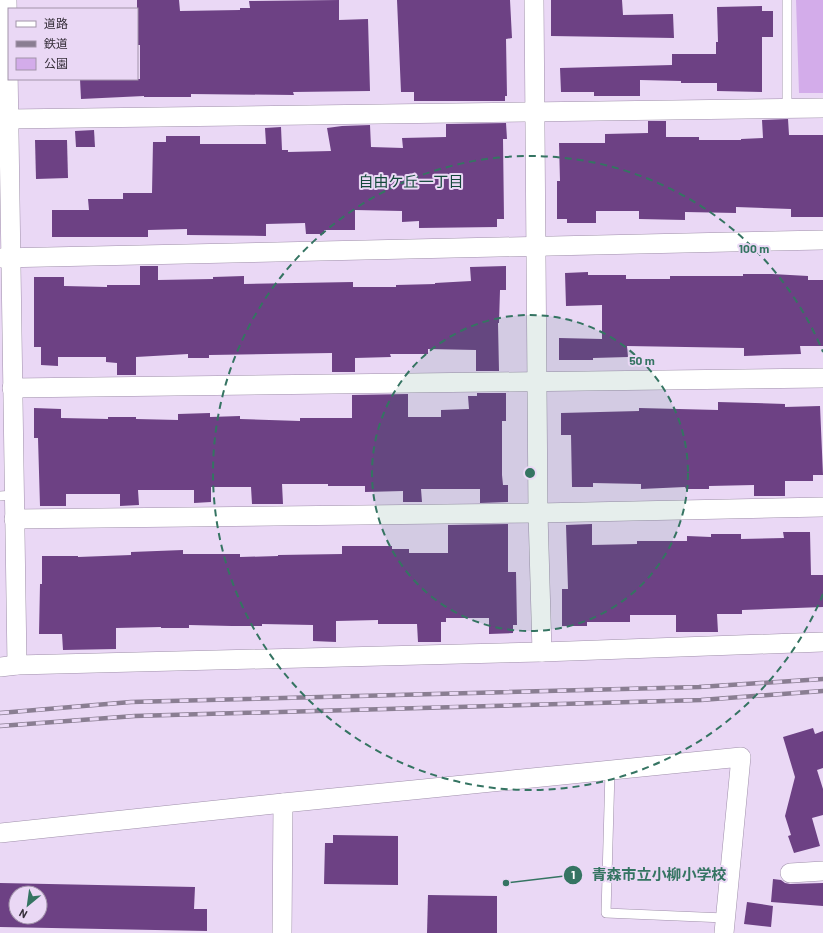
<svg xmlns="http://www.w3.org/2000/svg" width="823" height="933" viewBox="0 0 823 933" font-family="Barlow,'Noto Sans JP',sans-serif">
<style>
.green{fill:#d3acea}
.building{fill:#6d4184;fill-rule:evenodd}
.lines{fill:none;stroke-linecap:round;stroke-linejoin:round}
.lane-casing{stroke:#9f8faa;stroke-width:10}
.street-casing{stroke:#9f8faa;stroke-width:20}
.lane{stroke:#fff;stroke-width:9}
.street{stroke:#fff;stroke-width:19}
.rail-casing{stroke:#8a7e92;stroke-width:4.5}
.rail{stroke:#ead8f5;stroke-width:3;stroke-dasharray:9;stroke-linecap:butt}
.ring{fill:none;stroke:#357462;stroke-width:2;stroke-dasharray:7 5}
.labels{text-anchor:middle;stroke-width:4;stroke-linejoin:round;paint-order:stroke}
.neighbourhood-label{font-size:15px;fill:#13483a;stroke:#ead8f5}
.centre{fill:#357462;stroke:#ead8f5;stroke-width:2}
.ring-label{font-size:12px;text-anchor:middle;font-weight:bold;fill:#357462;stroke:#ead8f5;stroke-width:4;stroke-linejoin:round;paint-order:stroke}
.leader{fill:none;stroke:#357462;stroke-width:1.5}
.callout-dot{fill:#357462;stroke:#ead8f5;stroke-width:1.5}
.mark-label{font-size:12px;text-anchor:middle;font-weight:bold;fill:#fff}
.callout-label{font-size:15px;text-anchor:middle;font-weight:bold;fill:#357462;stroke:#ead8f5;stroke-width:4;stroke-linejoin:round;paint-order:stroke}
</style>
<rect width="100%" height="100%" fill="#ead8f5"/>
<path class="green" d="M 796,0 L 823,0 L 823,93 L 799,93 Z"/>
<g class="building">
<path d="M 137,0 L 179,0 L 180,11 L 240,10 L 240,8 L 250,8 L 249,1 L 339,0 L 339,20 L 368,19 L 370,91 L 293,92 L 294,95 L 191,94 L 191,97 L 144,97 L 144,96 L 81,99 L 80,79 L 140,79 L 140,45 L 137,45 Z"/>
<path d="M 397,0 L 510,0 L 512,38 L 506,39 L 507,96 L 505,96 L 505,101 L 414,101 L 414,92 L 401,92 Z"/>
<path d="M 551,0 L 622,0 L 623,15 L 673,14 L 674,38 L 551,36 Z"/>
<path d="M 762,6 L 762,11 L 773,11 L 773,37 L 762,37 L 762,92 L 717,91 L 717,83 L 681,83 L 681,81 L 640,80 L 640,96 L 594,96 L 594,92 L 561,92 L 560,68 L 672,65 L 672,54 L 716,54 L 716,42 L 718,42 L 717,7 Z"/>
<path d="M 788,119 L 789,135 L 823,135 L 823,217 L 791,217 L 791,209 L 736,207 L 736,213 L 685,212 L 685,220 L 639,219 L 639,211 L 596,211 L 596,223 L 567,223 L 567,219 L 557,219 L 557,181 L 560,181 L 559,143 L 605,143 L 605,134 L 648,133 L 648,121 L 666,121 L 666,137 L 699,137 L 699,140 L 741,140 L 741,139 L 763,138 L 762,120 Z"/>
<path d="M 506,123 L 507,139 L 503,139 L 504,219 L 497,219 L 497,227 L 419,228 L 419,221 L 402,222 L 402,211 L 355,210 L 355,230 L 324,230 L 324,234 L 306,234 L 305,223 L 266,224 L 266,236 L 187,235 L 187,229 L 148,230 L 148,237 L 52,237 L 52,210 L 89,210 L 88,199 L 123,199 L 123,193 L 152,193 L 153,142 L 166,142 L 166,136 L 200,136 L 200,144 L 266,144 L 265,128 L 281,127 L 282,150 L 288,150 L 288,152 L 331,151 L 327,128 L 342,126 L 370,125 L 371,147 L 403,148 L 402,138 L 446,137 L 446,124 Z"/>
<path d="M 94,130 L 95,147 L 76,147 L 75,131 Z"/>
<path d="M 35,140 L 67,140 L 68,178 L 36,179 Z"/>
<path d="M 140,266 L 158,266 L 158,280 L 213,279 L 213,277 L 244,276 L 244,284 L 353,282 L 353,287 L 396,287 L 396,285 L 435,284 L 435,283 L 471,281 L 470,267 L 506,266 L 506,290 L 500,290 L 499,323 L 498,323 L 499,371 L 476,371 L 476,350 L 428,349 L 428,354 L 390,354 L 391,357 L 355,358 L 355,372 L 332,372 L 332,353 L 209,355 L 209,358 L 188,358 L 188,354 L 136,357 L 136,375 L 117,375 L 117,363 L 106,362 L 106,357 L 58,357 L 58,366 L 41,365 L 41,347 L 34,347 L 34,277 L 64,277 L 64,286 L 107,287 L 107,285 L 140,285 Z"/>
<path d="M 588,272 L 588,275 L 626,275 L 626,279 L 670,279 L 670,276 L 743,276 L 743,274 L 772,274 L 808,276 L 808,280 L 823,280 L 823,346 L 800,346 L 801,354 L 744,356 L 744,348 L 627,346 L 628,357 L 593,358 L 593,360 L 559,360 L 559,338 L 602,339 L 602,305 L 566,306 L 565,273 Z"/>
<path d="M 477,393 L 506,393 L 506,421 L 502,421 L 502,475 L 503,485 L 508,485 L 508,502 L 480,503 L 480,489 L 421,489 L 422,502 L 403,502 L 403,491 L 365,492 L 365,486 L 328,486 L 328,484 L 282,484 L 283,504 L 252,504 L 251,487 L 211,487 L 211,502 L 194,503 L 194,490 L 138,490 L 139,505 L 120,506 L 120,494 L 66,494 L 66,506 L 40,506 L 38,438 L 34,438 L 34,408 L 61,409 L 61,418 L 108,419 L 108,417 L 136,417 L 136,419 L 178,420 L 178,414 L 210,413 L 210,417 L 240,416 L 240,419 L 300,421 L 300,418 L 352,418 L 352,395 L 408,394 L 408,417 L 441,417 L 441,410 L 469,409 L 468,396 L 477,396 Z"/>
<path d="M 718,402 L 785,404 L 785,407 L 820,406 L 823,475 L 813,475 L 813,481 L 785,481 L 785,496 L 754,496 L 754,485 L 709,486 L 709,489 L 686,489 L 685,487 L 641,489 L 641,484 L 593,483 L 593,487 L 572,487 L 571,435 L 561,435 L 561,413 L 639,411 L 639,408 L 718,410 Z"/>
<path d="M 508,524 L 508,572 L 516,572 L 517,625 L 513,625 L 513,633 L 489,634 L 489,618 L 446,618 L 446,622 L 441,622 L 441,642 L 418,642 L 417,624 L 378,624 L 378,620 L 336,621 L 336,642 L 313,641 L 313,625 L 262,624 L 262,626 L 232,626 L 189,625 L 189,628 L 161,628 L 161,627 L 116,628 L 116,649 L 63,650 L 62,634 L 39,634 L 40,584 L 42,584 L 42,556 L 78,556 L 78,557 L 131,555 L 131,552 L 183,550 L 183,554 L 240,554 L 240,557 L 278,556 L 278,555 L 342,554 L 342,546 L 392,546 L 392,549 L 409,549 L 409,553 L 448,553 L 448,525 Z"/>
<path d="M 592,524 L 592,545 L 637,544 L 637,541 L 687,541 L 687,536 L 711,537 L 711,534 L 741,534 L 741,539 L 784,538 L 783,532 L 810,532 L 811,575 L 823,575 L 823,607 L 742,610 L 742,614 L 717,614 L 718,632 L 676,632 L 676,615 L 630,615 L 630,622 L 587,622 L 587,626 L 562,626 L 562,589 L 568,589 L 566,525 Z"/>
<path d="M 813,728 L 815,734 L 823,731 L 823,768 L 817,770 L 823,789 L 823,815 L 812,818 L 820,846 L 794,853 L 788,836 L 791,835 L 785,816 L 795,777 L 783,737 Z"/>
<path d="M 333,835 L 398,836 L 398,885 L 324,884 L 325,843 L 333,843 Z"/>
<path d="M 773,879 L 781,880 L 785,883 L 790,884 L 823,883 L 823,906 L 771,902 Z"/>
<path d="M 0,883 L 195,887 L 194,909 L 207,909 L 207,931 L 0,927 ZM 16,893 L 40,893 L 40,917 L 16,917 Z"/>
<path d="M 428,895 L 497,896 L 497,933 L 427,933 Z"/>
<path d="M 747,902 L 773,906 L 771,927 L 744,924 Z"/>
</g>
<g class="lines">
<g class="lane-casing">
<g id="lane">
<path d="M 787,108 L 787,0"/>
<path d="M 0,496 L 14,495"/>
<path d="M 610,771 L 606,913 L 725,918"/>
</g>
</g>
<g class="street-casing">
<g id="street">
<path d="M 7,0 L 17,665"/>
<path d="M 534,0 L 538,513 L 542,652"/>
<path d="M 8,119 L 823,108"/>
<path d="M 0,258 L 823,240"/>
<path d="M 12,388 L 823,378"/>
<path d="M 14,519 L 538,513 L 823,507"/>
<path d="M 0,667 L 17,665 L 542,652 L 823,642"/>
<path d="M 0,833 L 283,803 L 741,757 L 724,933"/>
<path d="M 790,873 L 823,871"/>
<path d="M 282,933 L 283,803"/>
</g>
</g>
<use href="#lane" class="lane"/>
<use href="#street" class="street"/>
<g class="rail-casing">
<g id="rail">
<path d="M 0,713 L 131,702 L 699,687 L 823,679"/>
<path d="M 0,726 L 135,716 L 701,700 L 823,691"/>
</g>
</g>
<use href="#rail" class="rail"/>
</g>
<circle cx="530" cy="473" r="158" fill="#357462" fill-opacity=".12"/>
<g class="ring">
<circle cx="530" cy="473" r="158"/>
<path d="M823 594A317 317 0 1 1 823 352"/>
</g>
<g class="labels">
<g class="neighbourhood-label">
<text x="411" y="187">自由ケ丘一丁目</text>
</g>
</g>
<circle cx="530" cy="473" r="6" class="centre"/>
<g class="ring-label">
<text x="754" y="253">100 m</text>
<text x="642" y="365">50 m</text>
</g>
<path class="leader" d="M506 883L573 875"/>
<g class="callout-dot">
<circle cx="506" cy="883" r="4"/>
<circle cx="573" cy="875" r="10"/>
</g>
<g class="mark-label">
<text x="573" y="879">1</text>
</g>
<g class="callout-label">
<text x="659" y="880">青森市立小柳小学校</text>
</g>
<rect x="8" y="8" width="130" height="72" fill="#ead8f5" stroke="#a294aa"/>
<rect x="16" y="21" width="20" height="6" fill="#ffffff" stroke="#a294aa"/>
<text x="44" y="28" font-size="12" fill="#362f3a">道路</text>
<rect x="16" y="41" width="20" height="6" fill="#8a7e92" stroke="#a294aa"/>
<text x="44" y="48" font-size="12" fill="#362f3a">鉄道</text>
<rect x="16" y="58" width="20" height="12" fill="#d3acea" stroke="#a294aa"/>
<text x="44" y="68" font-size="12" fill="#362f3a">公園</text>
<g transform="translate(28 905) rotate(209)"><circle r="19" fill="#ead8f5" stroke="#a294aa"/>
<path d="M0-3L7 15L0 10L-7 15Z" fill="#357462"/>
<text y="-6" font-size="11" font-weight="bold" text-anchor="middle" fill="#362f3a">N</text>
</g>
</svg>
